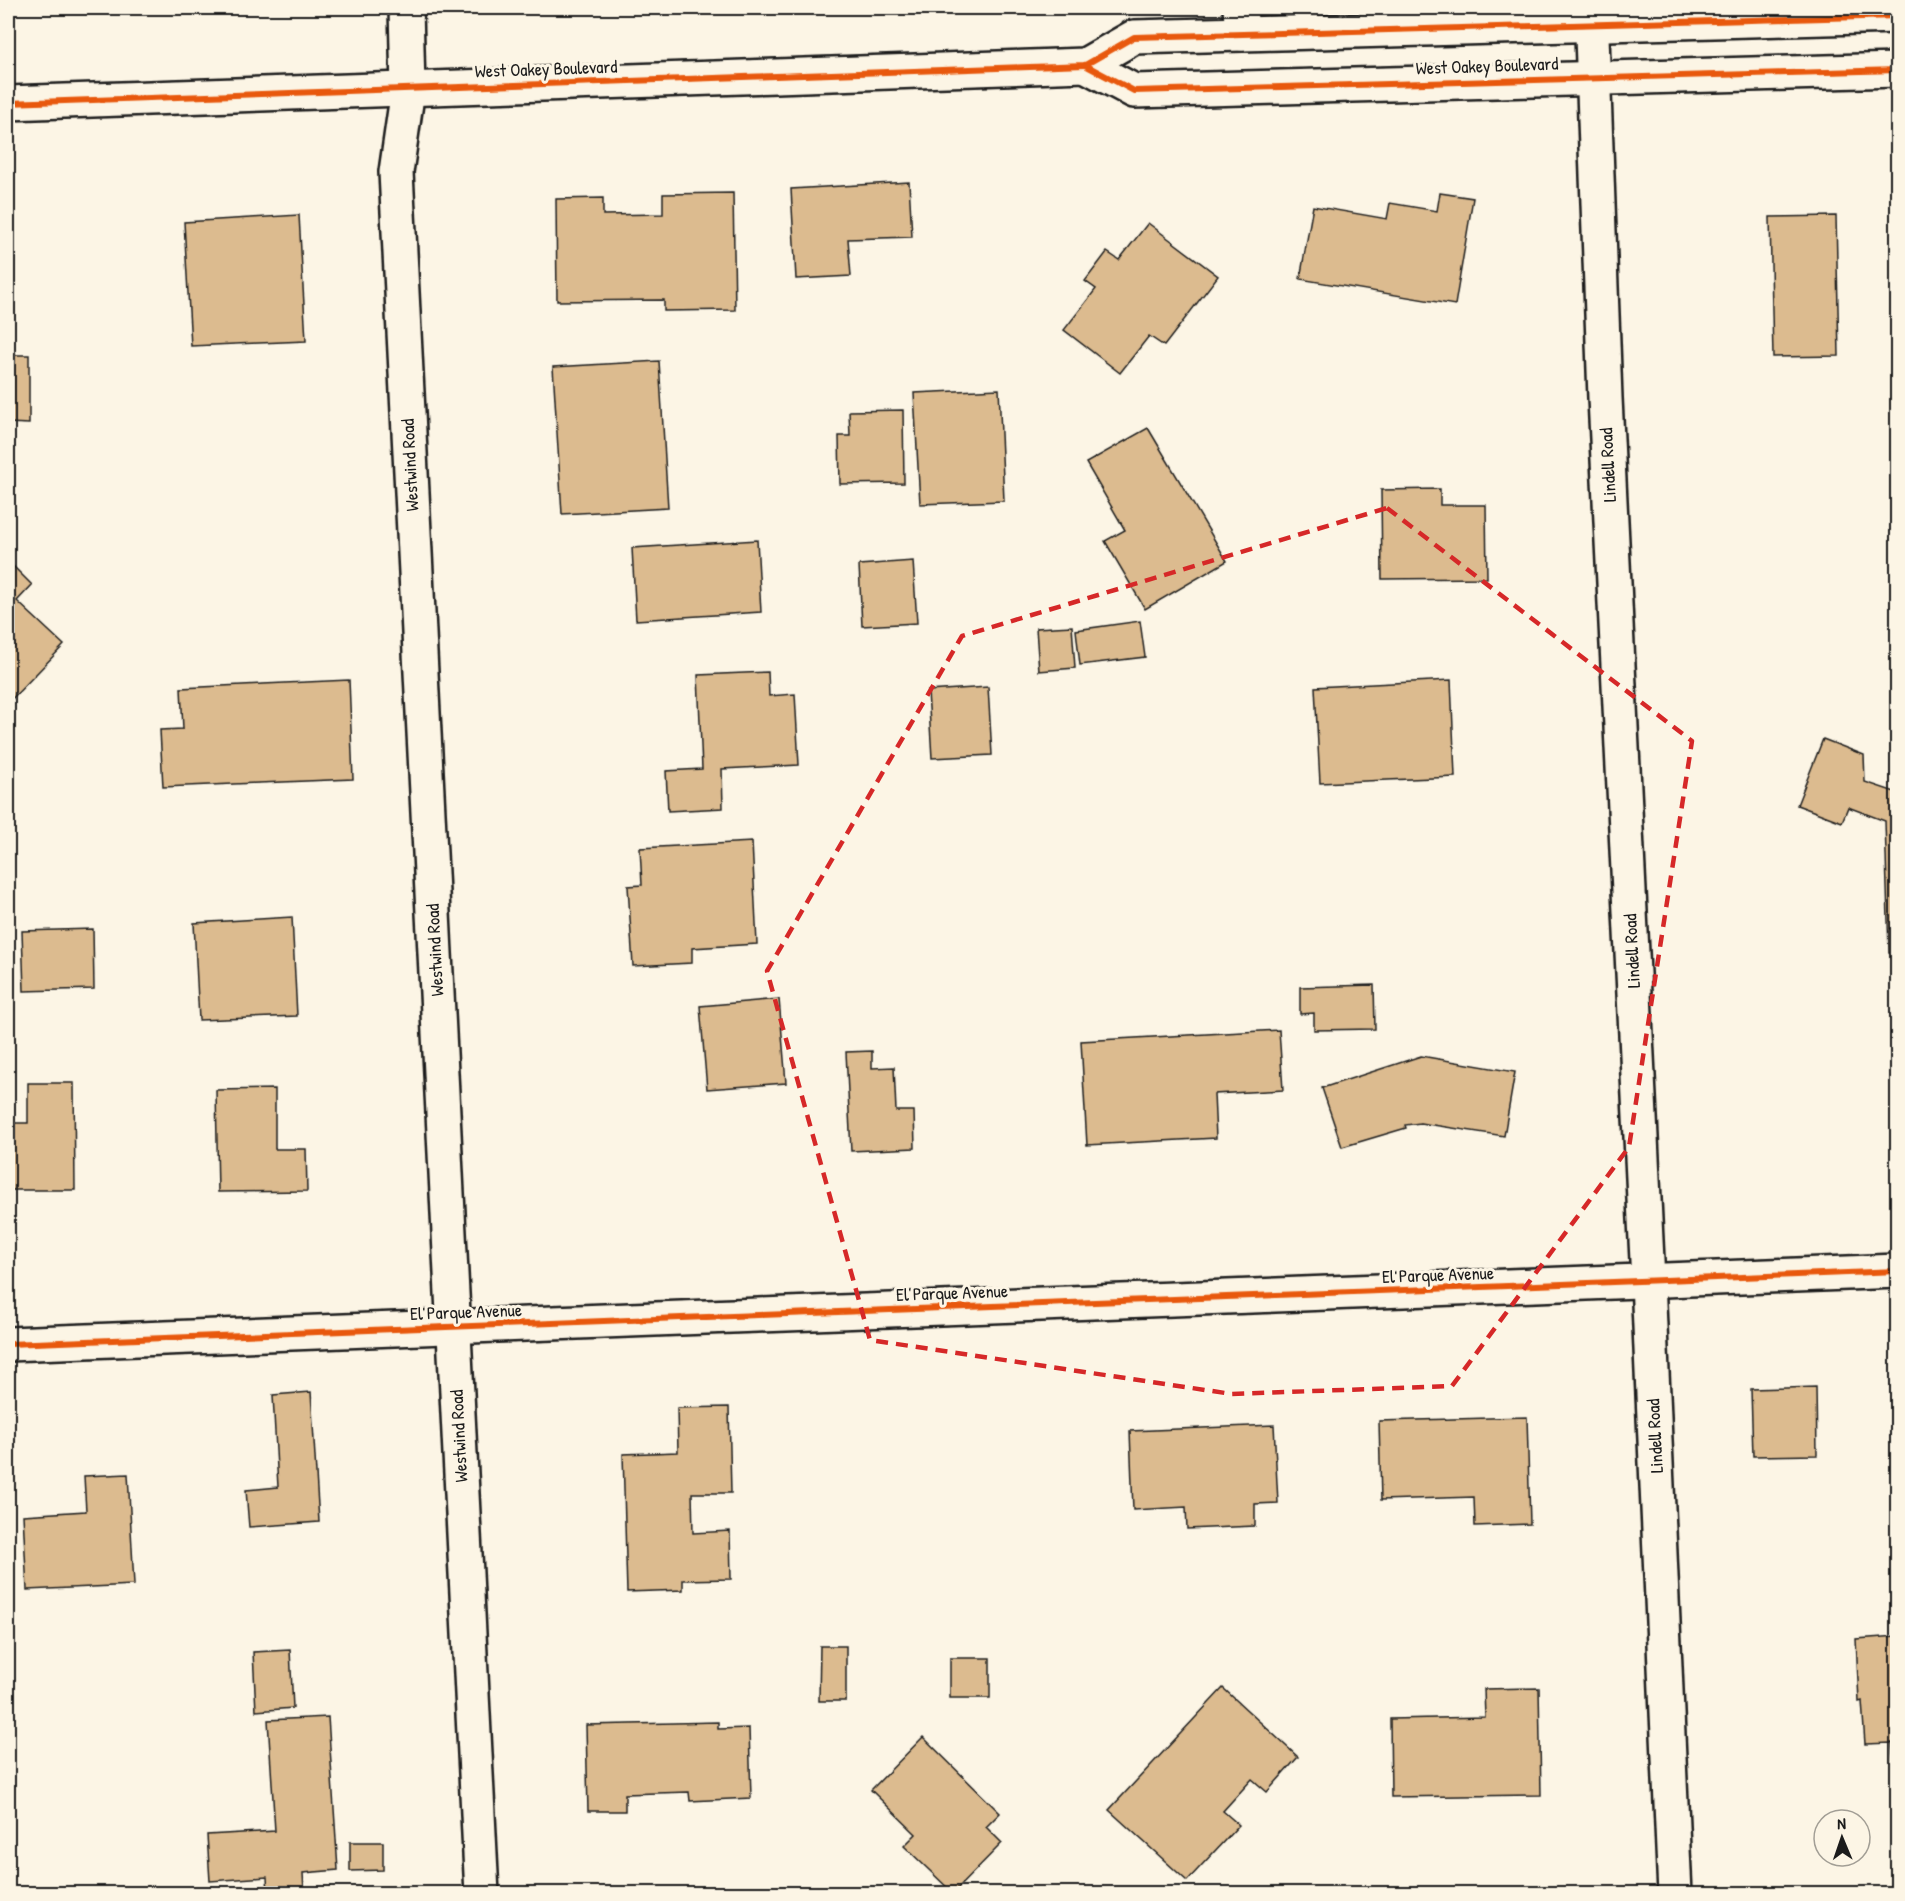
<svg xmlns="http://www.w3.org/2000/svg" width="1905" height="1901" viewBox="0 0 1905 1901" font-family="'Patrick Hand',sans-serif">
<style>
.building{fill:#dcbb8f;stroke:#1c1c1c;stroke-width:1.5}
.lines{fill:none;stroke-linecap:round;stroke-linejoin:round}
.minor-casing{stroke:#1c1c1c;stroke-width:38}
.major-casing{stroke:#1c1c1c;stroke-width:38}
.minor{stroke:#fcf5e5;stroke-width:33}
.major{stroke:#fcf5e5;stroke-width:33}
.cycleway-casing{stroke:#fcf5e5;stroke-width:10}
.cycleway{stroke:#e8590c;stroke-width:6}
.marked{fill:none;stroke:#d62828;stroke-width:4.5;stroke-dasharray:12 8;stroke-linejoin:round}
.labels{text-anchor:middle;stroke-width:6;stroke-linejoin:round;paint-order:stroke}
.street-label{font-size:18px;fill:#1c1c1c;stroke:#fcf5e5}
</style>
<rect width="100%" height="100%" fill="#fcf5e5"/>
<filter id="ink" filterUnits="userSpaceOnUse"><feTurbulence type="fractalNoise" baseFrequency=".0167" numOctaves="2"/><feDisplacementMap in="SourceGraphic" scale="12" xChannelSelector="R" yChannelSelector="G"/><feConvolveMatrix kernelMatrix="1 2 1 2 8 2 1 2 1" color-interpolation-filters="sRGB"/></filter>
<g filter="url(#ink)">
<g class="building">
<path d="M 909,182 L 912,237 L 848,239 L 851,276 L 796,279 L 791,189 Z"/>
<path d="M 733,193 L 735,310 L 664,311 L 664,300 L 557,301 L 556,199 L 603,198 L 603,215 L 663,214 L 663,194 Z"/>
<path d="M 1440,193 L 1473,198 L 1455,305 L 1300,279 L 1313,206 L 1387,219 L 1390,203 L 1437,211 Z"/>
<path d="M 299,215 L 306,341 L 191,346 L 184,222 Z"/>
<path d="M 1836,216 L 1839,356 L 1773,357 L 1770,217 Z"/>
<path d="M 1148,223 L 1218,276 L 1164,346 L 1149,336 L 1120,373 L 1064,330 L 1096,289 L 1085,281 L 1107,252 L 1119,260 Z"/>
<path d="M 8,355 L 29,355 L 29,424 L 8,423 Z"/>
<path d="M 659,361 L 668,508 L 562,514 L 553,367 Z"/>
<path d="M 999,389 L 1004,501 L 920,504 L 914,393 Z"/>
<path d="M 903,410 L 904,483 L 840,484 L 839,436 L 850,436 L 849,411 Z"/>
<path d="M 1148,428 L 1227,561 L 1145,609 L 1105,541 L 1125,530 L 1086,463 Z"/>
<path d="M 1440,489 L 1440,505 L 1486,505 L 1487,578 L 1382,579 L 1381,490 Z"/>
<path d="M 757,540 L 761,612 L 636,620 L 632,548 Z"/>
<path d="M 8,561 L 32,585 L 17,601 L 64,645 L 9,702 Z"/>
<path d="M 913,561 L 917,623 L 862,626 L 859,565 Z"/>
<path d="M 1140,621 L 1145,657 L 1080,665 L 1076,630 Z"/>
<path d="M 1072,626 L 1075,668 L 1039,671 L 1036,628 Z"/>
<path d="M 768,672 L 769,696 L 795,694 L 799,765 L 722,769 L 723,808 L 668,811 L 666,771 L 702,769 L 698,675 Z"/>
<path d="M 349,680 L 353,779 L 163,787 L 160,730 L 183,729 L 181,688 Z"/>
<path d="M 1451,680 L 1455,777 L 1320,783 L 1315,687 Z"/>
<path d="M 988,687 L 992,755 L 932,758 L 928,691 Z"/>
<path d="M 1823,739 L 1864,755 L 1865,782 L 1898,793 L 1898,953 L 1889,953 L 1885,821 L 1848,807 L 1842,822 L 1797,805 Z"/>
<path d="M 752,842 L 757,944 L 692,948 L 692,963 L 633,966 L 628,886 L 642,885 L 640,848 Z"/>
<path d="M 292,917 L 297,1016 L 199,1020 L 194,923 Z"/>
<path d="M 93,929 L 94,989 L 24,991 L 22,931 Z"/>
<path d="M 1374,985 L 1375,1029 L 1314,1030 L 1314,1013 L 1300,1014 L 1300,987 Z"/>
<path d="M 779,999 L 786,1083 L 707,1089 L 700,1006 Z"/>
<path d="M 1279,1030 L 1283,1090 L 1214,1094 L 1216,1138 L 1087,1145 L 1081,1041 Z"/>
<path d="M 872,1051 L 872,1068 L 894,1067 L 896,1111 L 914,1111 L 915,1148 L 851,1151 L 846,1052 Z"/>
<path d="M 1421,1056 L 1515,1072 L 1504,1136 L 1420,1123 L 1405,1125 L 1406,1128 L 1342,1147 L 1322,1088 Z"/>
<path d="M 28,1083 L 74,1083 L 75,1190 L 8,1190 L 8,1123 L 28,1123 Z"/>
<path d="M 275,1089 L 275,1149 L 306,1149 L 307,1191 L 218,1192 L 216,1090 Z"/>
<path d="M 1816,1387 L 1817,1455 L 1753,1456 L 1751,1389 Z"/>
<path d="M 311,1392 L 319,1522 L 249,1527 L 246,1490 L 278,1487 L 273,1395 Z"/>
<path d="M 729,1407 L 731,1493 L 692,1493 L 693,1533 L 730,1531 L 731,1579 L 683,1580 L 683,1590 L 627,1592 L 623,1454 L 678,1452 L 677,1408 Z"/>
<path d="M 1527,1417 L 1530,1524 L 1475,1526 L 1474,1497 L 1381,1500 L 1379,1421 Z"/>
<path d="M 1274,1425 L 1278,1503 L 1255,1504 L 1255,1526 L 1187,1529 L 1186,1507 L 1133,1510 L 1130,1431 Z"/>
<path d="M 128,1474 L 134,1585 L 27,1590 L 23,1515 L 86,1511 L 84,1476 Z"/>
<path d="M 1897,1636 L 1898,1801 L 1895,1801 L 1892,1743 L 1865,1744 L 1862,1701 L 1859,1702 L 1856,1639 Z"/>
<path d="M 820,1646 L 846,1646 L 846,1701 L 819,1701 Z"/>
<path d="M 290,1650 L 293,1708 L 256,1711 L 253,1652 Z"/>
<rect x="950" y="1658" width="40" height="40"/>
<path d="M 1223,1688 L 1298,1757 L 1267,1792 L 1252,1779 L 1223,1811 L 1239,1825 L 1187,1881 L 1109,1810 Z"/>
<path d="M 1539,1688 L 1541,1795 L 1391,1797 L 1390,1719 L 1485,1717 L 1484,1689 Z"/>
<path d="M 328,1717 L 338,1870 L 303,1873 L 304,1891 L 268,1893 L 267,1877 L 210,1881 L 207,1835 L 275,1831 L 268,1720 Z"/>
<path d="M 718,1722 L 718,1729 L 749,1728 L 751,1798 L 690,1801 L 689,1792 L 625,1794 L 625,1811 L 588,1811 L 586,1725 Z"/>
<path d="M 923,1737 L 1000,1813 L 986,1827 L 1002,1843 L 953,1893 L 904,1846 L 916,1834 L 871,1790 Z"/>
<path d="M 350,1842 L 383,1842 L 383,1870 L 350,1871 Z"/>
</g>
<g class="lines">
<g class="minor-casing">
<g id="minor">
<path d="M 406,8 L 408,89 L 396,172 L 482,1894"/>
<path d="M 1240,8 L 1242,34"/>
<path d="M 1591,8 L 1605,398 L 1648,1281 L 1675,1894"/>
<path d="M 8,1344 L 1898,1271"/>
</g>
</g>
<g class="major-casing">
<g id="major">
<path d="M 1085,65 L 1134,91 L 1898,70"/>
<path d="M 8,103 L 1085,65 L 1134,37 L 1898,16"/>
</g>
</g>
<use href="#minor" class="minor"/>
<use href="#major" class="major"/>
<g class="cycleway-casing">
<g id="cycleway">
<path d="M 1085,65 L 1134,91 L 1898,70"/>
<path d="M 8,103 L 1085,65 L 1134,37 L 1898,16"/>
<path d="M 8,1344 L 1898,1271"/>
</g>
</g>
<use href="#cycleway" class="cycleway"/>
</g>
</g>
<path class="marked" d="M 1387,508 L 1692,741 L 1629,1147 L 1452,1386 L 1232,1394 L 870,1340 L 767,971 L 962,636 Z"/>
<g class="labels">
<g class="street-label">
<text transform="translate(1487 66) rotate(-2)" y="6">West Oakey Boulevard</text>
<text transform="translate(546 69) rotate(-2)" y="6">West Oakey Boulevard</text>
<text transform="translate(410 465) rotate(-93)" y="6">Westwind Road</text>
<text transform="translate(1608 465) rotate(-93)" y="6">Lindell Road</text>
<text transform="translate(435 950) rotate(-93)" y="6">Westwind Road</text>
<text transform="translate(1632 951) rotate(-93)" y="6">Lindell Road</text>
<text transform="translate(1438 1275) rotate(-2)" y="6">El Parque Avenue</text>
<text transform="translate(952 1293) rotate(-2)" y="6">El Parque Avenue</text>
<text transform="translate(466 1312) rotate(-2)" y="6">El Parque Avenue</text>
<text transform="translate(459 1436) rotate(-93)" y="6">Westwind Road</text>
<text transform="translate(1655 1436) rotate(-93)" y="6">Lindell Road</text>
</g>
</g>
<rect width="1905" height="1901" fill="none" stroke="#fcf5e5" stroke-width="30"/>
<rect x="15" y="15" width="1875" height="1871" fill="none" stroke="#1c1c1c" stroke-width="2" filter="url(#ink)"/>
<g transform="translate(1842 1838) rotate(358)"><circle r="28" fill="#fcf5e5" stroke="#a29e95" stroke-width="1.5"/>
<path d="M0-4.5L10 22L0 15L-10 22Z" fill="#1c1c1c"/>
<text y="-9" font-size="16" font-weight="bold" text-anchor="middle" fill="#1c1c1c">N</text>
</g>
</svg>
